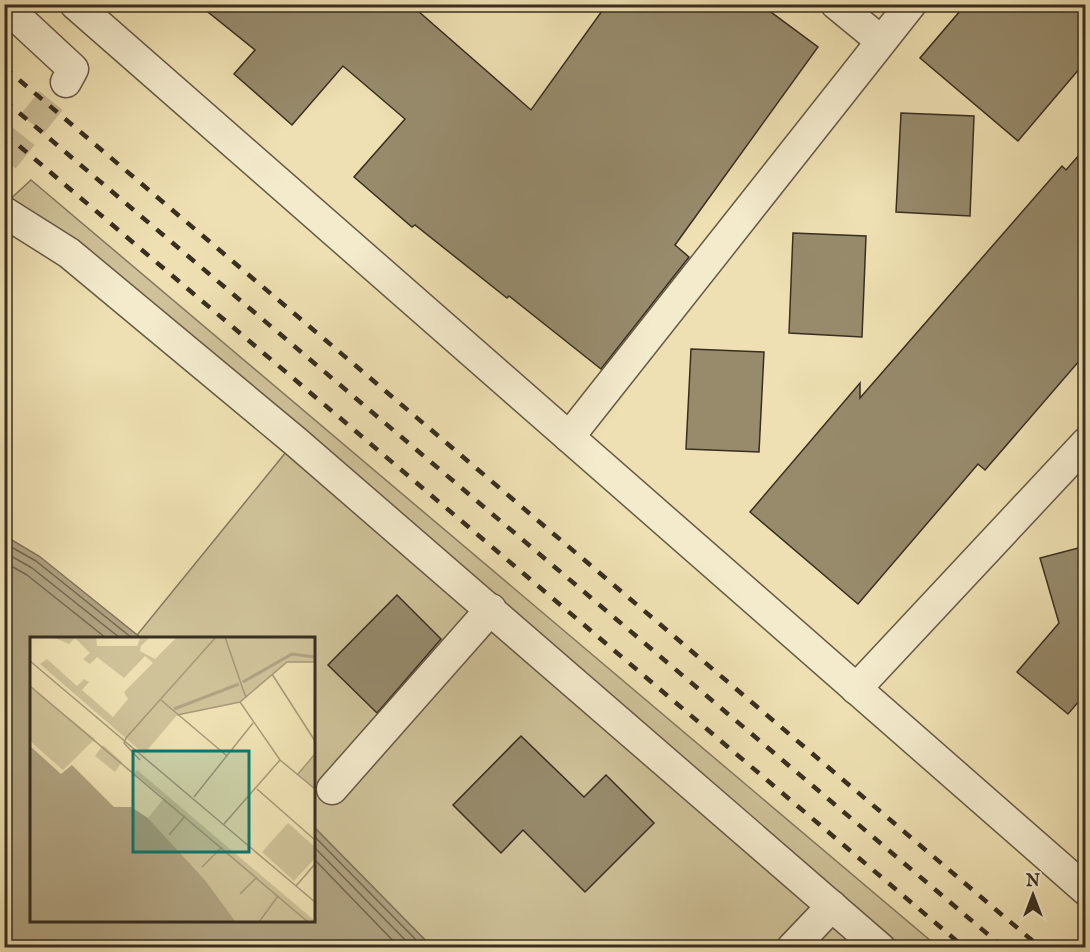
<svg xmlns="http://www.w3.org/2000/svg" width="1090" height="952" viewBox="0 0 1090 952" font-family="'IM FELL English',serif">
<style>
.green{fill:#cfc299;stroke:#84785d;stroke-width:1.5}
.water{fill:#b0a381;stroke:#80745b;stroke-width:1.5}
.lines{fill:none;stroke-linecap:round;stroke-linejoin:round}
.shore{stroke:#746851;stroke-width:1.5}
.building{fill:#978b6c;stroke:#392e21;stroke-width:1.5}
.minor-tunnel{stroke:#cabc95;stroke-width:30;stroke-dasharray:30 15;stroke-linecap:butt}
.minor-casing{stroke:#665a45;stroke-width:33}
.minor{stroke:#f4ebcd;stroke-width:30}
.rail{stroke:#392e21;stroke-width:4.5;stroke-dasharray:10 10;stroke-linecap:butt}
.inset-river{fill:none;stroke:#b0a381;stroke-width:3}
.inset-road{fill:none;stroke:#a69978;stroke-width:1.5}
.view{fill:#0f766e;fill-opacity:0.15;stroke:#0f766e;stroke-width:3}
.inset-edge{fill:none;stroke:#392e21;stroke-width:3}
</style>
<rect width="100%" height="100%" fill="#eee0b2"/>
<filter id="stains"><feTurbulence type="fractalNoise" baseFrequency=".00333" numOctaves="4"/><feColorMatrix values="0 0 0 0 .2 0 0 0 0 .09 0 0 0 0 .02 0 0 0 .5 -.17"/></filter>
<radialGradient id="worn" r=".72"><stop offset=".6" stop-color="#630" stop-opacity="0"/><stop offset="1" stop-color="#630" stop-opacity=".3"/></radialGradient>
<path class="green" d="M 31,180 L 938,947 L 432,947 L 314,827 L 314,638 L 141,638 L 137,635 L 295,441 L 4,205 Z"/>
<path class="water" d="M 5,536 L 39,556 L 141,638 L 32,638 L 32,920 L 314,920 L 314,827 L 432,947 L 5,947 Z"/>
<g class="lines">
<g class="shore">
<path d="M 4,543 L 36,561 L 132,638"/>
<path d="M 4,552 L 32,568 L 120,638"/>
<path d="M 4,562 L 27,575 L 106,638"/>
<path d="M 314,836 L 424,948"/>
<path d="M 314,847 L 413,948"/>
<path d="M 314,859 L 400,948"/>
</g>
</g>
<g class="building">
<path d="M 198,4 L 410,4 L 531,110 L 607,4 L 760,4 L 818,47 L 675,245 L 689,257 L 601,369 L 509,296 L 507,298 L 415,225 L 412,227 L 354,177 L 405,119 L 343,66 L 292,125 L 234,74 L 255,50 Z"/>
<path d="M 966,4 L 1086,4 L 1086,61 L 1018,141 L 920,58 Z"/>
<path d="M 901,113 L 974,116 L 970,216 L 896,212 Z"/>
<path d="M 1086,147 L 1086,353 L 985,470 L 978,464 L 858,604 L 750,512 L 860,383 L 860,398 L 1062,166 L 1066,170 Z"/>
<path d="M 793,233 L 866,236 L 862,337 L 789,333 Z"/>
<path d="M 691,349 L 764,352 L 759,452 L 686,449 Z"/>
<path d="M 1086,546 L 1086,693 L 1068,714 L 1017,672 L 1059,623 L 1040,558 Z"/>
<path d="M 397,595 L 441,639 L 377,713 L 328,665 Z"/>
<path d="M 521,736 L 584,797 L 606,775 L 654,823 L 585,892 L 523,830 L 501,853 L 453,805 Z"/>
</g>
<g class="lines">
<path class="minor-tunnel" d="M 4,159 L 66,82"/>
<g class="minor-casing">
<g id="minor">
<path d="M 75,4 L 1086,890"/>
<path d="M 836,4 L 881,41"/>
<path d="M 4,5 L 73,69 L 66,82"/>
<path d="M 4,212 L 69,253 L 295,441 L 880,948"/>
<path d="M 569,437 L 911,4"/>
<path d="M 856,689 L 1086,443"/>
<path d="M 332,789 L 491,609"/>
<path d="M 792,948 L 832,906"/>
</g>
</g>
<use href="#minor" class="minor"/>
<g class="rail">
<path d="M 4,67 L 1041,948"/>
<path d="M 4,100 L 1004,948"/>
<path d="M 4,133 L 965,948"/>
</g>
</g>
<g transform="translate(30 637)">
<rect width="285" height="285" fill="#eee0b2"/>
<path d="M 22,0 L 66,0 L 67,9 L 107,9 L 111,0 L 120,0 L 111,9 L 110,14 L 125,22 L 147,0 L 285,0 L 285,25 L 257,25 L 210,65 L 147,78 L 114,117 L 10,27 L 17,22 L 47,49 L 54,42 L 59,45 L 52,53 L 83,80 L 98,62 L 94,55 L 123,26 L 115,19 L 94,41 L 67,20 L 60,27 L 53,22 L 60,16 L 45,1 L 39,7 ZM 0,49 L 65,102 L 33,133 L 0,104 ZM 73,108 L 92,125 L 85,135 L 65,119 ZM 285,117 L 285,152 L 268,137 ZM 107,133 L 285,284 L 285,285 L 206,285 L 175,243 L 118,181 L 134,161 L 104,136 ZM 258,186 L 285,210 L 285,221 L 264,244 L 232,215 Z" fill="#cfc299"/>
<path d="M 0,109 L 31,137 L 42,128 L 84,170 L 101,170 L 118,181 L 175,243 L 206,285 L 0,285 Z" fill="#b0a381"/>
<path class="inset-river" d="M 213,45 L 262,17 L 285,20M 144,72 L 209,47"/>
<path class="inset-road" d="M 195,0 L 216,61M 0,24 L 285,265M 242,37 L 285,104M 0,49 L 278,285M 131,63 L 197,119M 210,65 L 250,123 L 285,152M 147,78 L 210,65 L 257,25 L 285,25M 110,123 L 94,106 L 96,101 L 186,0M 268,137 L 285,117M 227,152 L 285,203M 164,160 L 223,86M 194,187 L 250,123M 139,198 L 155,179M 172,230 L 192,210M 266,249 L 285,227M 210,257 L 227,240M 229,285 L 248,259"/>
<path class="view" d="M 103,114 L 219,114 L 219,215 L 103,215 Z"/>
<rect width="285" height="285" class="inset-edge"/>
</g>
<rect width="1090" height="952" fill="none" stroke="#eee0b2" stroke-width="24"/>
<rect x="6" y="6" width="1078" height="940" fill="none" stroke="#392e21" stroke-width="3"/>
<rect x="12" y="12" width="1066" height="928" fill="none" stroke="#392e21" stroke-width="1.5"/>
<g transform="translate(1033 895)" stroke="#f4ebcd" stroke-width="4.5" paint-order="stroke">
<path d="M0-4.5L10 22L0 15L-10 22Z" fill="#392e21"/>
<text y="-9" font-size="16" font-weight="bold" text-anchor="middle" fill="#392e21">N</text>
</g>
<rect width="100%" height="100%" filter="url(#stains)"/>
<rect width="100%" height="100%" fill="url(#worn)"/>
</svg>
